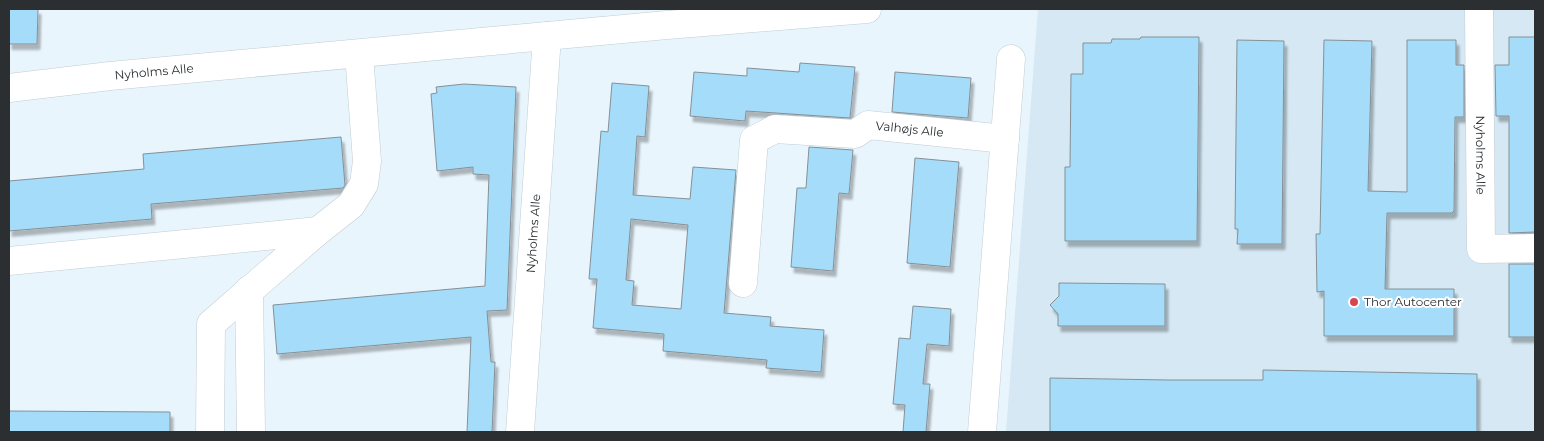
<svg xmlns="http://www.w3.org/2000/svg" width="1544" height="441" viewBox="0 0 1544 441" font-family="Montserrat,sans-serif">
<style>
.built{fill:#d5e8f3}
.building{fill:#a5dcf9;stroke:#859096;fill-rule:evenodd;filter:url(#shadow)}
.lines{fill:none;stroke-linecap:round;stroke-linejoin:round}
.minor-casing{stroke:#c1cdd4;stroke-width:29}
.minor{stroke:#fff;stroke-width:28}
.poi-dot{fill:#d64652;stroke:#fff;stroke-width:2}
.labels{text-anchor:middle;stroke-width:4;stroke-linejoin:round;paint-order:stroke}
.street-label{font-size:12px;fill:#2b2f32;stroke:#fff}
.poi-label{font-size:12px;fill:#2b2f32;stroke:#fff;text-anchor:start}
</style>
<defs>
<filter id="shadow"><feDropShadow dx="3" dy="5.5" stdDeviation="1" flood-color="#0004"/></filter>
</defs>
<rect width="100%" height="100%" fill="#e9f5fc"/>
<path class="built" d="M 1038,9 L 1535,9 L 1535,432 L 1006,432 Z"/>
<g class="building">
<path d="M 9,9 L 38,9 L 37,44 L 9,44 Z"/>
<path d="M 1141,37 L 1199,37 L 1197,241 L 1065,241 L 1065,167 L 1070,167 L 1071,74 L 1083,74 L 1083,43 L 1111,43 L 1112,39 L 1140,39 Z"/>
<path d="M 1509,37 L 1535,37 L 1535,232 L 1509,233 L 1509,116 L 1496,116 L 1495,65 L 1509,65 Z"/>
<path d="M 1237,40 L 1284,41 L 1282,244 L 1237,244 L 1238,229 L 1235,229 Z"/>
<path d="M 1324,40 L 1372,41 L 1368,191 L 1407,192 L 1407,40 L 1456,40 L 1456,65 L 1464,65 L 1464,117 L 1455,117 L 1454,211 L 1452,213 L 1387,213 L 1385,289 L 1454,289 L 1454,336 L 1324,336 L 1324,291 L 1317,292 L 1316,234 L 1320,234 Z"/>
<path d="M 800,63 L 855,67 L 850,118 L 746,111 L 745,121 L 690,116 L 694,72 L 747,76 L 747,68 L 799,72 Z"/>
<path d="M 895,72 L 971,78 L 968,118 L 892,112 Z"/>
<path d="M 612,83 L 649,86 L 645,137 L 637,136 L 633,195 L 690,199 L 693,167 L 736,170 L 724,313 L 771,317 L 770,326 L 824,330 L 821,372 L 766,368 L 767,360 L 663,351 L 664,334 L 593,328 L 597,279 L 589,279 L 601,131 L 608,132 ZM 631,219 L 688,225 L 681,309 L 632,305 L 634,281 L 626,280 Z"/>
<path d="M 464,84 L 516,87 L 507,310 L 487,311 L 491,362 L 495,362 L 492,432 L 467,432 L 471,337 L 277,354 L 273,305 L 485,286 L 489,175 L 473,174 L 473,167 L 437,171 L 431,94 L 437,93 L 436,87 Z"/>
<path d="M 341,137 L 345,185 L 343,188 L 151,204 L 152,219 L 9,231 L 9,181 L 144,169 L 143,154 Z"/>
<path d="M 809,147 L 853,150 L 849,194 L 839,193 L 833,271 L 791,267 L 797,188 L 806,188 Z"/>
<path d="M 915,158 L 959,162 L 950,267 L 907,263 Z"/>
<rect x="1509" y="264" width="26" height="73"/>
<path d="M 1059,283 L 1165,284 L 1165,326 L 1058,326 L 1058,314 L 1050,305 L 1059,296 Z"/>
<path d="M 913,306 L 951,309 L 949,346 L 927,344 L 923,384 L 930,384 L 926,432 L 903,432 L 905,405 L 893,404 L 899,338 L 910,339 Z"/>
<path d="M 1263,370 L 1477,374 L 1477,432 L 1050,432 L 1050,378 L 1169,380 L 1263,380 Z"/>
<path d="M 9,411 L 170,412 L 170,432 L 9,432 Z"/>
</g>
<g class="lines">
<g class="minor-casing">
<g id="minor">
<path id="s1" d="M 1479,9 L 1481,249 L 1535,248"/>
<path id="s2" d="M 9,88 L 110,76 L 667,25 L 867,9"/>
<path d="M 9,261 L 318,231"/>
<path id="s3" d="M 743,283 L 754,140 L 775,129 L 855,134 L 868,125 L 1005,139"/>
<path d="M 249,290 L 251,432"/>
<path d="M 210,432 L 211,324 L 318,231 L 351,205 L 364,184 L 367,161 L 359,54"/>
<path id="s4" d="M 520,432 L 547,36"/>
<path d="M 982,432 L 1011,59"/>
</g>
</g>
<use href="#minor" class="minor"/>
</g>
<circle class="poi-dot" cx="1354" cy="302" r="5"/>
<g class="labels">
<g class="street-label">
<text dy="4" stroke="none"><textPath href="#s2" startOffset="146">Nyholms Alle</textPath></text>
<text dy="4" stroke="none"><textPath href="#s3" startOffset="305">Valhøjs Alle</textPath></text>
<text dy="4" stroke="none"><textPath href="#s1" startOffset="146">Nyholms Alle</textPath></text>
<text dy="4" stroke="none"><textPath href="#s4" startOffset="199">Nyholms Alle</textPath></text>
</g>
<g class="poi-label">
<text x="1364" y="306">Thor Autocenter</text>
</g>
</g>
<rect width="1544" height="441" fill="none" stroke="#2b2f32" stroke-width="20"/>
</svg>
